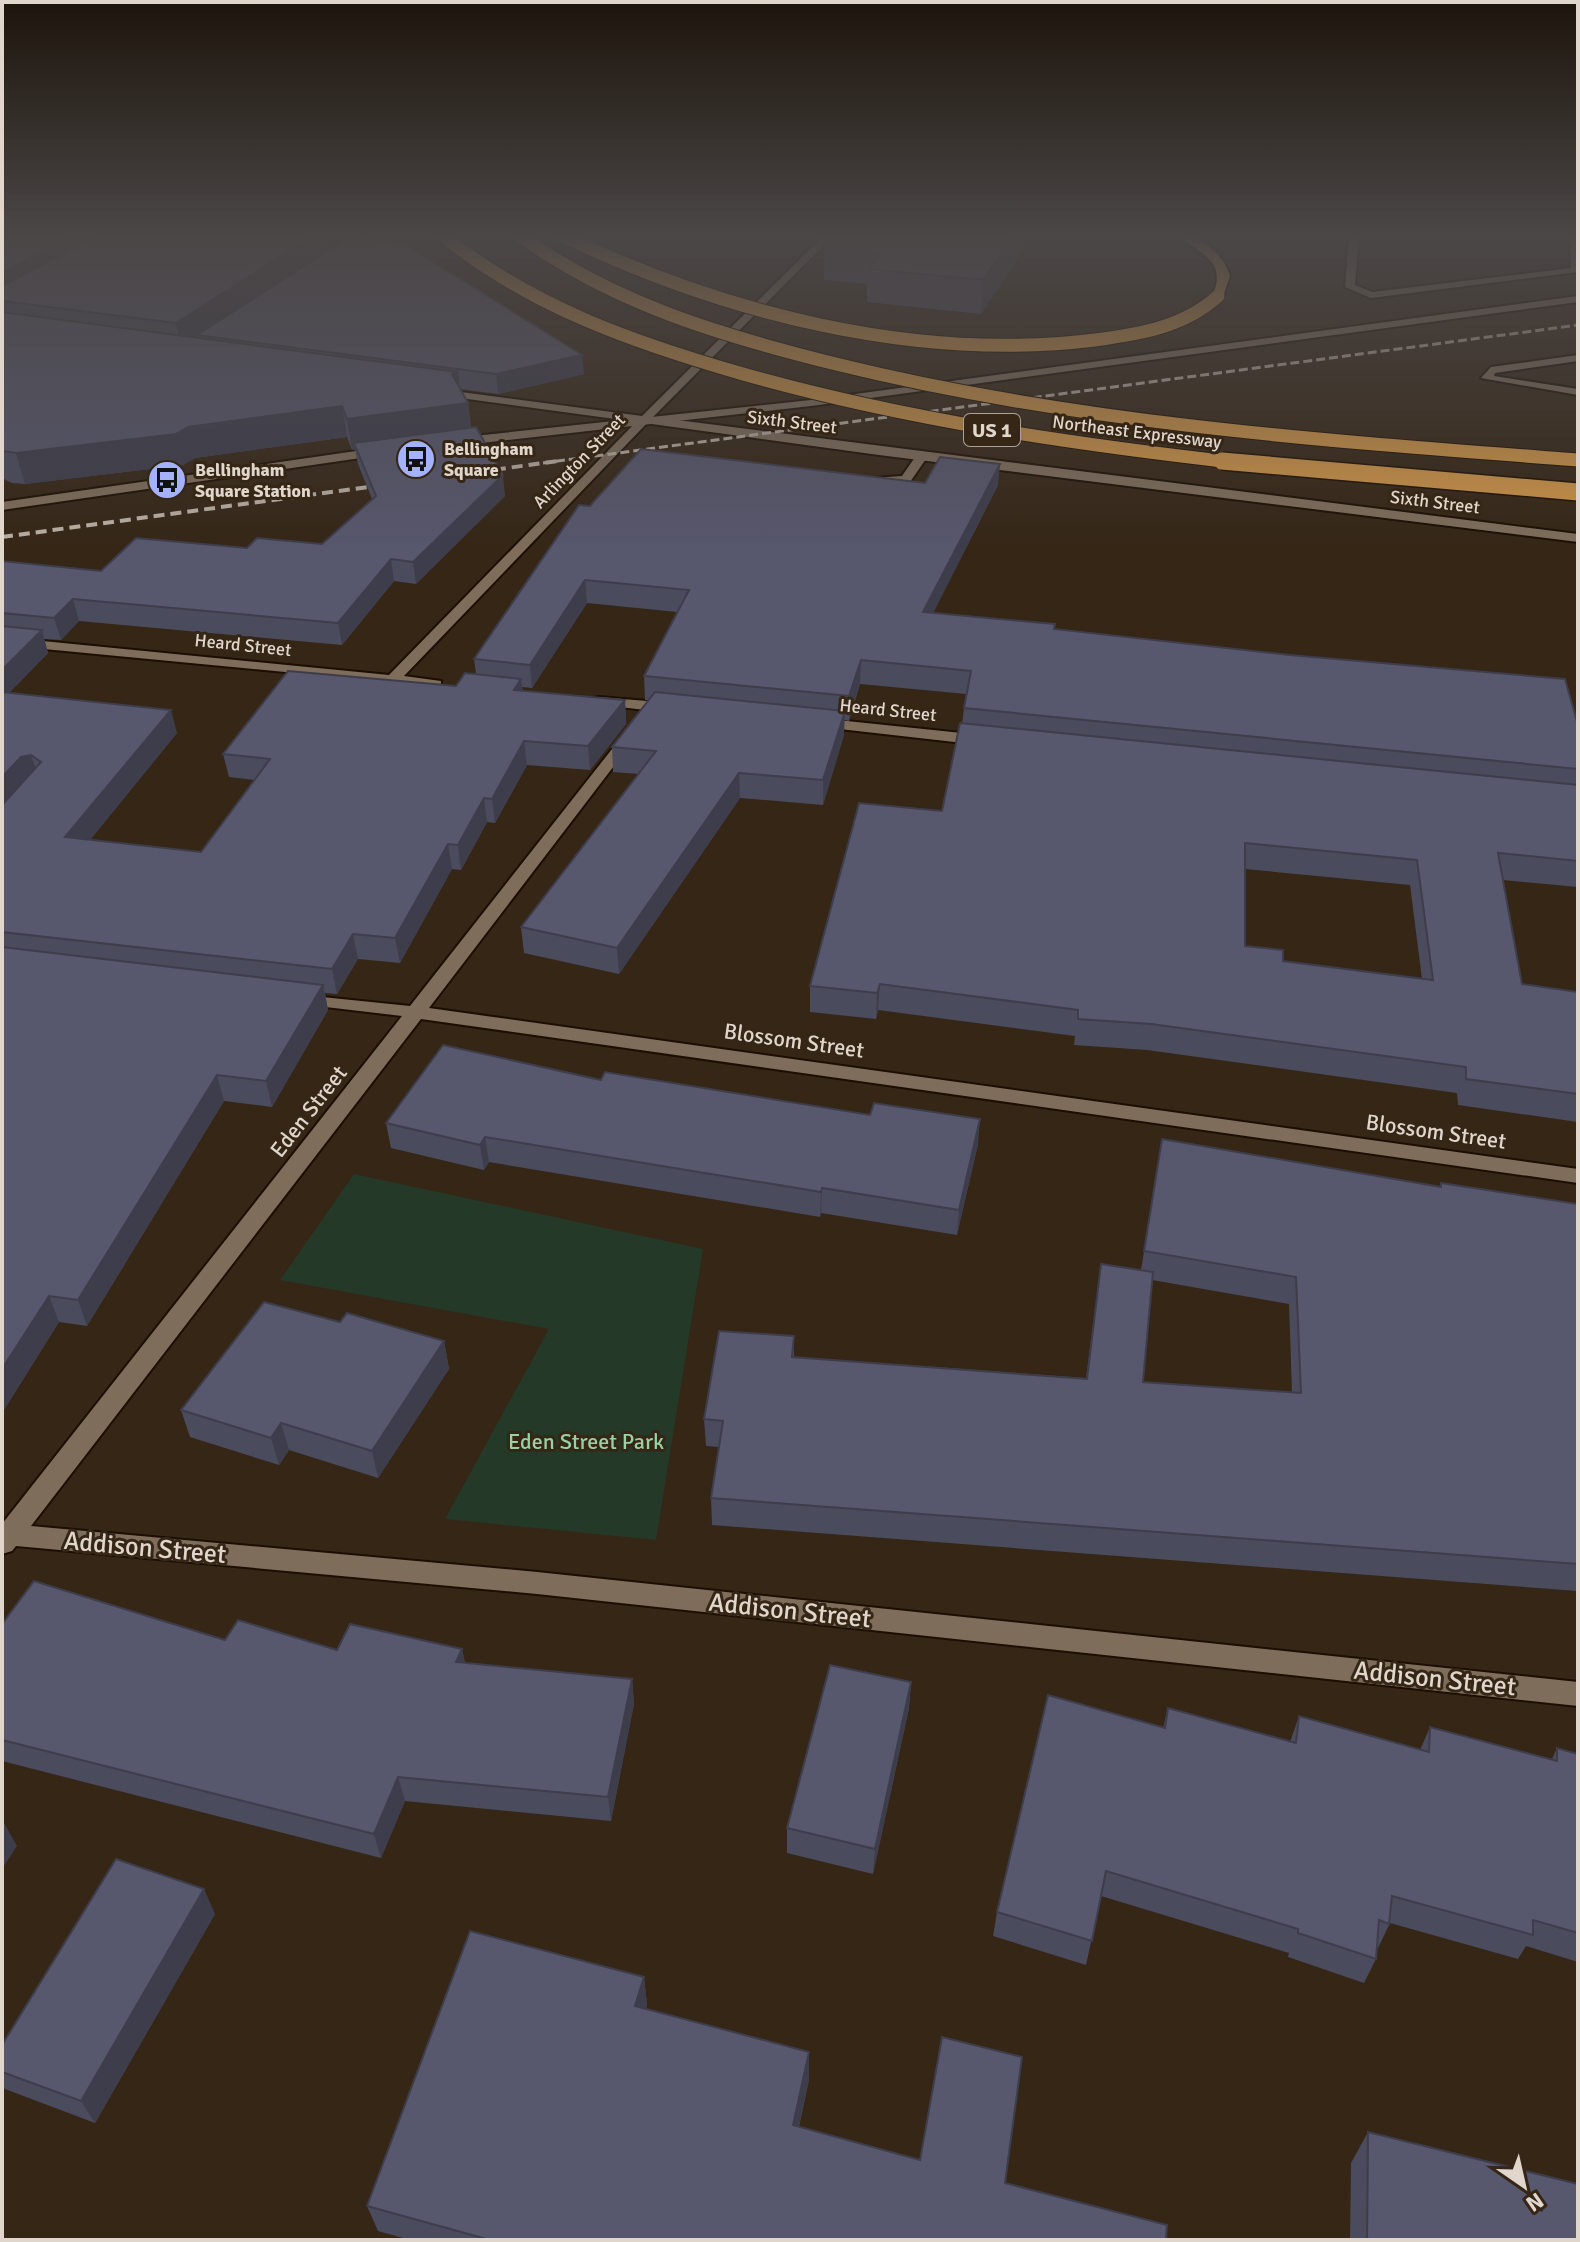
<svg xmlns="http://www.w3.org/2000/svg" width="1580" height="2242" viewBox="0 0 1580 2242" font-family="Signika,sans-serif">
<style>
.green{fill:#253929}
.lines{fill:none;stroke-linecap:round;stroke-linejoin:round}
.service-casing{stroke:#1c0f02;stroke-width:4}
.minor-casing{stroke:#1c0f02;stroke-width:4}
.tertiary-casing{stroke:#1c0f02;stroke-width:4}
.motorway-casing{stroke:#1c0f02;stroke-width:4}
.service{fill:#7e6d5b;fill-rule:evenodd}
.minor{fill:#7e6d5b;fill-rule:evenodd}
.tertiary{fill:#7e6d5b;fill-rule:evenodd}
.motorway{fill:#ce9447;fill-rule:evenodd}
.rail-far1{stroke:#bbb0a5;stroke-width:3;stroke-dasharray:9 4;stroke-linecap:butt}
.rail{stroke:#bbb0a5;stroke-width:4;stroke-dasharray:11 6;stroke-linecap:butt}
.motorway-bridge-far1-casing{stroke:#1c0f02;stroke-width:15;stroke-linecap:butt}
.motorway-bridge-casing{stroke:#1c0f02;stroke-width:20;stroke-linecap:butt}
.motorway-bridge-far1{stroke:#ce9447;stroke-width:13}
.motorway-bridge{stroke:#ce9447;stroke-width:17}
.wall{fill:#4b4b5e;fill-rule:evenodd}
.shaded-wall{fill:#3d3d4c}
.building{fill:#57576d;stroke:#3d3d4c;stroke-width:2;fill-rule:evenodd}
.labels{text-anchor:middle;stroke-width:6;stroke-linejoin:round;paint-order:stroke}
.far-street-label{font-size:18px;fill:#e0d6cc;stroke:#352616}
.far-poi-label{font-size:18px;font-weight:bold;fill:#e0d6cc;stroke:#352616;text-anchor:start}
.shield{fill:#352616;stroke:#ada195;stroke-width:2}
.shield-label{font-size:20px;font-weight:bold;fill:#e0d6cc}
.street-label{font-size:22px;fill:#e0d6cc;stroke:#352616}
.park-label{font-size:22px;fill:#98d2a4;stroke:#352616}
.near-street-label{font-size:26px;fill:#e0d6cc;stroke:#352616}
</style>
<rect width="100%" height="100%" fill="#352616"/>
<path class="green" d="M 354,1174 L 703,1249 L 656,1540 L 445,1519 L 549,1329 L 280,1280 Z"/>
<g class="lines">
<g class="service-casing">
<g id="service">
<path d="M 1349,235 L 1359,235 L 1355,285 L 1372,292 L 1571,268 L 1570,240 L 1547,235 L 1578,235 L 1578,272 L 1371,298 L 1345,287 Z"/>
<path d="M 1578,296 L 1578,302 L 811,406 L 455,446 L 449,442 L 455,438 L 811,400 Z"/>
<path d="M 1578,355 L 1578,361 L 1495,373 L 1494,376 L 1578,389 L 1578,395 L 1481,378 L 1491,367 Z"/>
<path d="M 384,447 L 390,451 L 388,454 L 2,510 L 2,502 Z"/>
<path d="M 922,452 L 928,456 L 910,482 L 874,486 L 868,482 L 874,478 L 902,476 L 918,453 Z"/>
</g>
</g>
<g class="minor-casing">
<g id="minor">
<path d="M 365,235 L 376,235 L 344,257 L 338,257 L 338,253 Z"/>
<path d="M 640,418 L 650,420 L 404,676 L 441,681 L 441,687 L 2,645 L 2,637 L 389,675 Z"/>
<path d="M 599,697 L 671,703 L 679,708 L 671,713 L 594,704 L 594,698 Z"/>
<path d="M 818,718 L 981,735 L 989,740 L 981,745 L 813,726 L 810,723 Z"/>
<path d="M 628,733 L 636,738 L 633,741 L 429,1008 L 1578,1169 L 1578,1183 L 421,1019 L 31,1526 L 537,1572 L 1578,1682 L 1578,1706 L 537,1594 L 16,1546 L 12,1551 L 2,1554 L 2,1524 L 402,1016 L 300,1004 L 291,998 L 293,994 L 410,1006 L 623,735 Z"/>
</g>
</g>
<g class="tertiary-casing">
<path id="tertiary" d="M 824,235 L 834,235 L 653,417 L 1578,534 L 1578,542 L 879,455 L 438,395 L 432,392 L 438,389 L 642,416 Z"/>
</g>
<g class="motorway-casing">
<path id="motorway" d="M 1177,235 C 1201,235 1222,252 1230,276 L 1222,299 L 1212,296 C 1229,261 1199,253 1177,235 Z"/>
</g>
<use href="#service" class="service"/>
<use href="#minor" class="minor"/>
<use href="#tertiary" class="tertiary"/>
<use href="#motorway" class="motorway"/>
<path class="rail-far1" d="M 543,463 L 1578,325"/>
<g class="rail">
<path d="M 478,472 L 558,461"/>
<path d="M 2,537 L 390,484"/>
</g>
<g class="motorway-bridge-far1-casing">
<g id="motorway-bridge-far1">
<path d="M 442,235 C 531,307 635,343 743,374 C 906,420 1072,444 1239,463"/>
<path d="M 519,235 C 614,304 723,336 836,364 C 1079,424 1329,441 1578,460"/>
<path d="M 561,235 C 723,313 914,362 1095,340 C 1140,334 1184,327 1218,296"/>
</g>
</g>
<g class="motorway-bridge-casing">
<path id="motorway-bridge" d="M 1222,461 L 1578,492"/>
</g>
<use href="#motorway-bridge-far1" class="motorway-bridge-far1"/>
<use href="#motorway-bridge" class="motorway-bridge"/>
</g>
<g class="wall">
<path d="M 2,235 L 331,249 L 584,374 L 498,394 L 460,389 L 468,403 L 471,427 L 505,496 L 416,584 L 394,581 L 342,645 L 79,621 L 61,640 L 44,639 L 48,653 L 9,693 L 177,733 L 90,840 L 201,852 L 254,780 L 229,777 L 223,754 L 456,686 L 476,674 L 474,659 L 590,506 L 925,483 L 998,485 L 933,613 L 1054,629 L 1578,725 L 1578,887 L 1503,880 L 1522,984 L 1578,992 L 1578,1122 L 1458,1105 L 1457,1093 L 1147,1050 L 1074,1045 L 1075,1036 L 878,1010 L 876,1019 L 810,1012 L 810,986 L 942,811 L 962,723 L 966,694 L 860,684 L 849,721 L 844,720 L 844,735 L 823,805 L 740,798 L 619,974 L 524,953 L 521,927 L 639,774 L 613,772 L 612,747 L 649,700 L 645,700 L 644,676 L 677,612 L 587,603 L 532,688 L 522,687 L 523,691 L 625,700 L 626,724 L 590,770 L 527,765 L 495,823 L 487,822 L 461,870 L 452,869 L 400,963 L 358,959 L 337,994 L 325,993 L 328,1010 L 272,1107 L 224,1101 L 87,1326 L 59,1322 L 2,1413 L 2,561 L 101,571 L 247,548 L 322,544 L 372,499 L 358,464 L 355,450 L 352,450 L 347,437 L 195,458 L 183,465 L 25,484 L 12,483 L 2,478 ZM 1245,869 L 1410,885 L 1422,979 L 1283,961 L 1245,946 Z"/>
<path d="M 835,235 L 1033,235 L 981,314 L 867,302 L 867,284 L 824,280 L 824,247 Z"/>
<path d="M 601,1080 L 978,1144 L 957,1235 L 821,1213 L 820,1217 L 489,1162 L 484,1170 L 391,1148 L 386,1123 Z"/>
<path d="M 1162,1139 L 1439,1187 L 1441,1183 L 1578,1204 L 1578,1591 L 712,1525 L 711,1498 L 719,1447 L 706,1446 L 704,1419 L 794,1336 L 794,1357 L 1086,1378 L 1101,1264 L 1141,1270 ZM 1152,1280 L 1289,1304 L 1292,1393 L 1143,1382 Z"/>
<path d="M 340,1322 L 444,1341 L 449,1369 L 378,1478 L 289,1450 L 279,1465 L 190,1437 L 181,1410 Z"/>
<path d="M 2,1624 L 337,1650 L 462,1649 L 465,1663 L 632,1679 L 634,1704 L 611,1821 L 405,1801 L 381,1858 L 2,1761 Z"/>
<path d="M 911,1682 L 909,1708 L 873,1874 L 787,1853 L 787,1828 Z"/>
<path d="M 1168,1708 L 1290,1742 L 1299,1716 L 1420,1750 L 1430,1727 L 1552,1759 L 1557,1748 L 1578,1754 L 1578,1962 L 1526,1946 L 1518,1959 L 1390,1923 L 1378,1948 L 1377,1948 L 1376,1959 L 1364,1983 L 1288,1957 L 1289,1953 L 1101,1896 L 1086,1965 L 993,1936 L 997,1912 L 1163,1728 Z"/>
<path d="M 215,1914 L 95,2123 L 5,2089 L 2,2086 L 2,2045 Z"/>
<path d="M 644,1977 L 647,2005 L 646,2009 L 809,2052 L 809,2080 L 799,2127 L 1166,2240 L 410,2240 L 378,2231 L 367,2206 Z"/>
<path d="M 1368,2132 L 1578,2240 L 1350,2240 L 1351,2163 Z"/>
</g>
<g class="shaded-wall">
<path d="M 74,235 L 130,235 L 2,301 L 2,273 Z"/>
<path d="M 314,235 L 329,235 L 331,253 L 197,335 L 198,341 L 182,352 L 176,323 Z"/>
<path d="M 1014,235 L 1033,235 L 981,314 L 983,280 Z"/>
<path d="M 582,355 L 584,374 L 498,394 L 496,374 Z"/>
<path d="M 458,372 L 462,402 L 452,374 Z"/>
<path d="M 468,403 L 471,434 L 354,443 L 355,450 L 352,450 L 347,419 Z"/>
<path d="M 342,406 L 347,437 L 195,458 L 183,465 L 25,484 L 16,453 Z"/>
<path d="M 1000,464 L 998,485 L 922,635 L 923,612 Z"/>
<path d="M 503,475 L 505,496 L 416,584 L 413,562 Z"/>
<path d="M 391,559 L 394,581 L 342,645 L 338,623 Z"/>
<path d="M 585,580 L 587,603 L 532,688 L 530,665 Z"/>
<path d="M 73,599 L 79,621 L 61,640 L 54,618 Z"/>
<path d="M 42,630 L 48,653 L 2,700 L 2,670 Z"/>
<path d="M 861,660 L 860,684 L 849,721 L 849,696 Z"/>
<path d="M 521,679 L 524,702 L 514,690 Z"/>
<path d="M 625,700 L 626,724 L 590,770 L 588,746 Z"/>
<path d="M 171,710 L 177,733 L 72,862 L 65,837 Z"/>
<path d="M 845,711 L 844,735 L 823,805 L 823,780 Z"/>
<path d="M 524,741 L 527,765 L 495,823 L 492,799 Z"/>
<path d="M 31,755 L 39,778 L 2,810 L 2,777 L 21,757 Z"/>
<path d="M 739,773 L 740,798 L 619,974 L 617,948 Z"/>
<path d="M 484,798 L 487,822 L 461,870 L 458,845 Z"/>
<path d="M 448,844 L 452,869 L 400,963 L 395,938 Z"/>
<path d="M 353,934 L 358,959 L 337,994 L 332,969 Z"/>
<path d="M 880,984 L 878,1010 L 876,1019 L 877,993 Z"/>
<path d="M 323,985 L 328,1010 L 272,1107 L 266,1081 Z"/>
<path d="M 217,1075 L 224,1101 L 87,1326 L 78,1300 Z"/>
<path d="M 980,1119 L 978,1144 L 957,1235 L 959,1210 Z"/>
<path d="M 485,1137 L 489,1162 L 484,1170 L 480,1145 Z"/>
<path d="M 822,1188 L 821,1213 L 820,1217 L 821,1192 Z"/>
<path d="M 49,1296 L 59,1322 L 2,1413 L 2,1369 Z"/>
<path d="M 444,1341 L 449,1369 L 378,1478 L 372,1451 Z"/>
<path d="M 281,1423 L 289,1450 L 279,1465 L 271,1438 Z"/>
<path d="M 462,1649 L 467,1674 L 456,1662 Z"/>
<path d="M 632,1679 L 634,1704 L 611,1821 L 608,1797 Z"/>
<path d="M 911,1682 L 909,1708 L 873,1874 L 875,1849 Z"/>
<path d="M 398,1777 L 405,1801 L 381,1858 L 374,1834 Z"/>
<path d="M 3,1821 L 17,1846 L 2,1869 L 2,1822 Z"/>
<path d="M 204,1889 L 215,1914 L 95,2123 L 81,2101 Z"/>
<path d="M 644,1977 L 647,2005 L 639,2034 L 635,2006 Z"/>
<path d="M 809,2052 L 809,2080 L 793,2152 L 793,2125 Z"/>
</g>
<g class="building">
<path d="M 2,235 L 74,235 L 2,273 Z"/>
<path d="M 99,235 L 314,235 L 176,323 L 2,301 L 2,286 Z"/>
<path d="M 835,235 L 1014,235 L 983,280 L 868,269 L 881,253 L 824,247 Z"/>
<path d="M 348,238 L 404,244 L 582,355 L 496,374 L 197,335 Z"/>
<path d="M 2,312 L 458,372 L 452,374 L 468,403 L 347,419 L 342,406 L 188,427 L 176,434 L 16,453 L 3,451 L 2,451 Z"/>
<path d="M 476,427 L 503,475 L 413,562 L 391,559 L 338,623 L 73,599 L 54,618 L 2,613 L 2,561 L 101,571 L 136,538 L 247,548 L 257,538 L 322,544 L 376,496 L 354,443 Z"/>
<path d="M 641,449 L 925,483 L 940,457 L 1000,464 L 923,612 L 1055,624 L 1054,629 L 1290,655 L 1565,679 L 1578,725 L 1578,769 L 964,708 L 971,671 L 861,660 L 849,696 L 644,676 L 689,590 L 585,580 L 530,665 L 474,659 L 579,505 L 590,506 Z"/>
<path d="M 2,626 L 42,630 L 2,670 Z"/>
<path d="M 288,671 L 456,686 L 465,673 L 521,679 L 514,690 L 625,700 L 588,746 L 524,741 L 492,799 L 484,798 L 458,845 L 448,844 L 395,938 L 353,934 L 332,969 L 2,932 L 2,805 L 41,762 L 31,755 L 21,757 L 2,777 L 2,692 L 171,710 L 65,837 L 201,852 L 270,759 L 223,754 Z"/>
<path d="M 655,692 L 845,711 L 823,780 L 739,773 L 617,948 L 521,927 L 656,751 L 612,747 Z"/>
<path d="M 960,723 L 1578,785 L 1578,861 L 1498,853 L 1522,984 L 1578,992 L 1578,1094 L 1466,1079 L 1466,1067 L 1151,1024 L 1078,1019 L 1078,1010 L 880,984 L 877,993 L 810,986 L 859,803 L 942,811 ZM 1245,843 L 1417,860 L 1433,980 L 1283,961 L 1283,950 L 1245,946 Z"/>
<path d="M 2,947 L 323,985 L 266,1081 L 217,1075 L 78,1300 L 49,1296 L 2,1369 Z"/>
<path d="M 443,1045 L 601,1080 L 605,1072 L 870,1115 L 874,1103 L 980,1119 L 959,1210 L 822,1188 L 821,1192 L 485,1137 L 480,1145 L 386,1123 Z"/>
<path d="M 1162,1139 L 1441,1187 L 1441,1183 L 1578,1204 L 1578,1564 L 711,1498 L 723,1421 L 704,1419 L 719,1331 L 794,1336 L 792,1357 L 1087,1379 L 1101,1264 L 1153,1272 L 1143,1382 L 1301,1393 L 1296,1277 L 1144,1251 Z"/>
<path d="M 264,1302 L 340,1322 L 347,1313 L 444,1341 L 372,1451 L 281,1423 L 271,1438 L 181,1410 Z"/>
<path d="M 34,1581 L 225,1640 L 238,1620 L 337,1650 L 350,1624 L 462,1649 L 456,1662 L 632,1679 L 608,1797 L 398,1777 L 374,1834 L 2,1740 L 2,1624 Z"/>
<path d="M 830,1665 L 911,1682 L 875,1849 L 787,1828 Z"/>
<path d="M 1048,1695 L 1165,1728 L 1168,1708 L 1296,1743 L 1299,1716 L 1429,1752 L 1430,1727 L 1557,1761 L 1557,1748 L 1578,1754 L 1578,1933 L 1533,1920 L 1533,1935 L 1392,1896 L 1389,1924 L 1379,1920 L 1376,1959 L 1298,1933 L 1298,1929 L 1106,1871 L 1092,1941 L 997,1912 Z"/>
<path d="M 116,1859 L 204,1889 L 81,2101 L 2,2072 L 2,2045 Z"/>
<path d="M 470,1931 L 644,1977 L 635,2006 L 809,2052 L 793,2125 L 920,2160 L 942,2037 L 1022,2057 L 1005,2183 L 1167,2225 L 1166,2240 L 490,2240 L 367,2206 Z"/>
<path d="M 1368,2132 L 1578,2184 L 1578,2240 L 1367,2240 Z"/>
</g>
<linearGradient id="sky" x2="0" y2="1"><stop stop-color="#1d150c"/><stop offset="0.43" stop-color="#4b4747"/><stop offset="1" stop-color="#4b4747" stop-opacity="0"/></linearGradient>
<rect width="1580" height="549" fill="url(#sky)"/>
<defs>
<g id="bus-disc" transform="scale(2)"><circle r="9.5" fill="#a4b2fc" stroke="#352616"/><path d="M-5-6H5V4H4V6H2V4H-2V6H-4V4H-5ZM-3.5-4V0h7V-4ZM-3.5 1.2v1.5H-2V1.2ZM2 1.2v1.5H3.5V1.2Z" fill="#111"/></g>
</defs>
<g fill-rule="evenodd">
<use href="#bus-disc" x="416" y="459"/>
<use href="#bus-disc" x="167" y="480"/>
</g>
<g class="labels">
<g class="far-street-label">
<text transform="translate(792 422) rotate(7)" y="6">Sixth Street</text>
<text transform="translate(1137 432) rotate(7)" y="6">Northeast Expressway</text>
<text transform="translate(579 461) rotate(-46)" y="6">Arlington Street</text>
<text transform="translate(1435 502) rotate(7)" y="6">Sixth Street</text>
<text transform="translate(243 645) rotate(6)" y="6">Heard Street</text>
<text transform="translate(888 710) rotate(6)" y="6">Heard Street</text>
</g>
<g class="far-poi-label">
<text x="444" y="455">Bellingham<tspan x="444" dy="21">Square</tspan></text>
<text x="195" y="476">Bellingham<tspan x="195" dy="21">Square Station</tspan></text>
</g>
<rect class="shield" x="964" y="414" width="56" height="32" rx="6"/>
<g class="shield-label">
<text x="992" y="437">US 1</text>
</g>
<g class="street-label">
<text transform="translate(794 1040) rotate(8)" y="8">Blossom Street</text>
<text transform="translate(308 1111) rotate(-52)" y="8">Eden Street</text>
<text transform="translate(1436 1131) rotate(8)" y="8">Blossom Street</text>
</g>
<g class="park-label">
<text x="586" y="1449">Eden Street Park</text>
</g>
<g class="near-street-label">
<text transform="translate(145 1547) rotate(5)" y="9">Addison Street</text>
<text transform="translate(790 1610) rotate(6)" y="9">Addison Street</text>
<text transform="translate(1435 1678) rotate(6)" y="9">Addison Street</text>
</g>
</g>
<rect width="1580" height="2242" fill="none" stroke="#e0d6cc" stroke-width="8"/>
<g transform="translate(1524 2186) rotate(146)" stroke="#352616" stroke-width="6" paint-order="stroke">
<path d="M0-6L14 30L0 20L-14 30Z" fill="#e0d6cc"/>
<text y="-12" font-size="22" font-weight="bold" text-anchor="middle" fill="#e0d6cc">N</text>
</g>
</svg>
